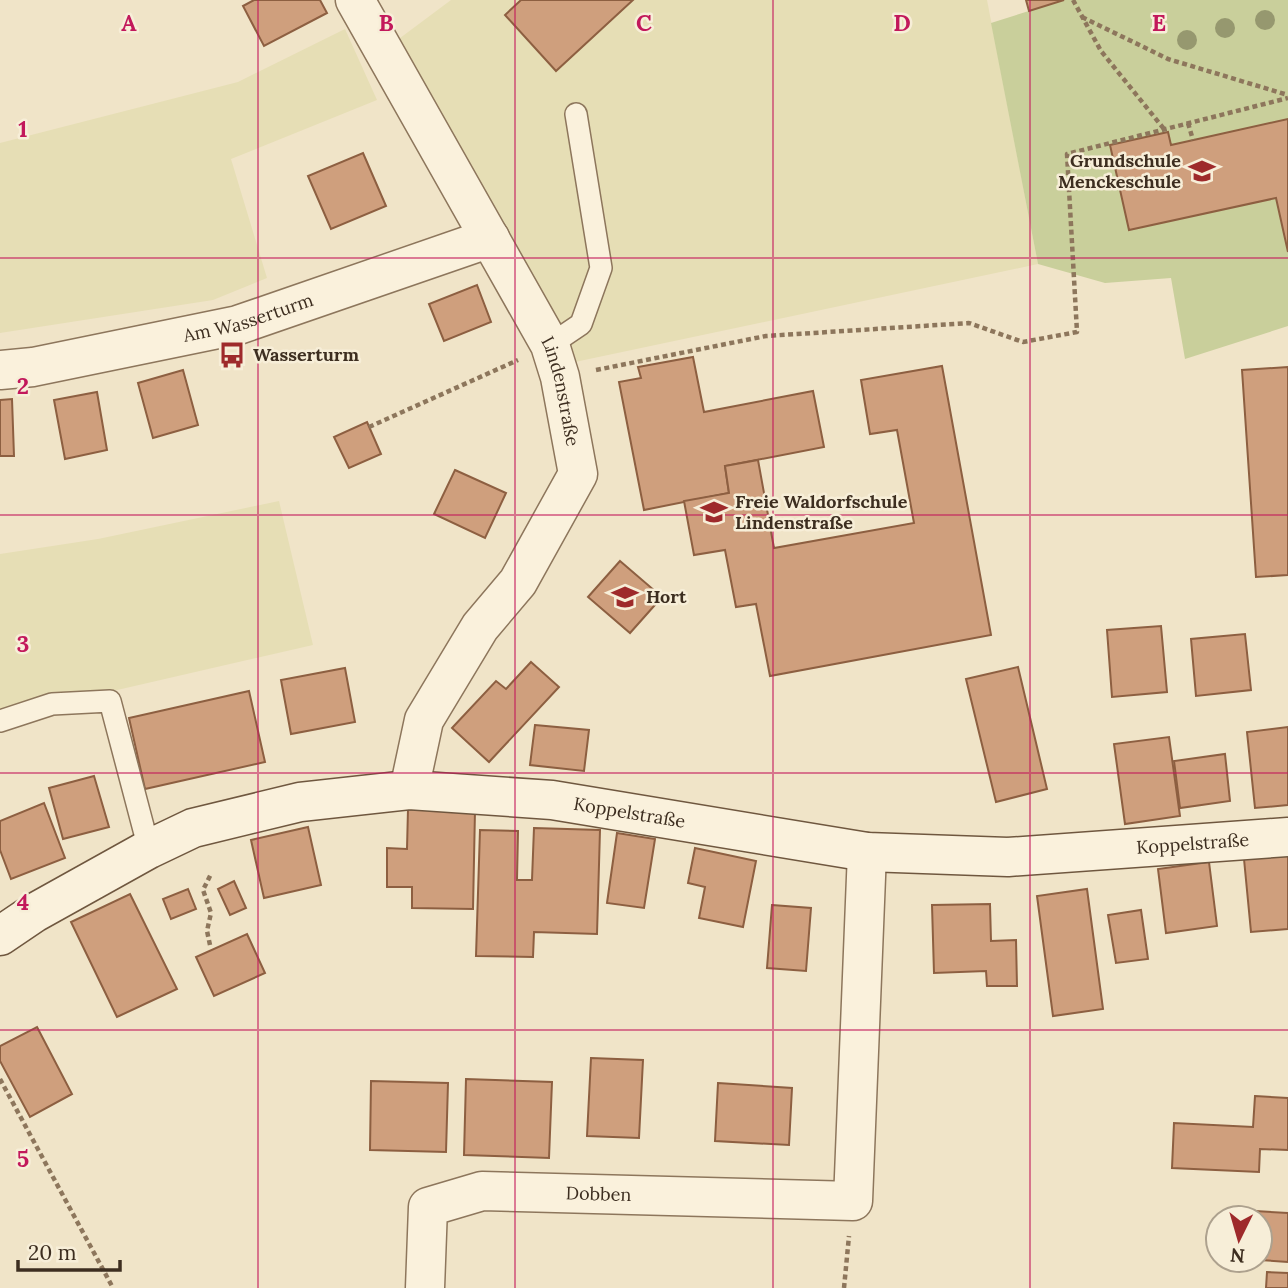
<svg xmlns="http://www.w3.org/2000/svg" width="1288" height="1288" viewBox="0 0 1288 1288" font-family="Lora,serif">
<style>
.farmland{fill:#e6deb5}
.green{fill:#c9cf9b}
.building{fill:#cf9f7d;stroke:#8d5f41;stroke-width:2}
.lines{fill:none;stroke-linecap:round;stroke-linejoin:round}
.lane-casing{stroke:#8d765c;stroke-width:24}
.street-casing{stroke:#8d765c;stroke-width:41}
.secondary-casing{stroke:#6f573f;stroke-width:41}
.path{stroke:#8d765c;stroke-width:4.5;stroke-dasharray:5 3.5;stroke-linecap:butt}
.lane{stroke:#faf1dc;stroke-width:21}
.street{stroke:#faf1dc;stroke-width:38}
.secondary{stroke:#faf1dc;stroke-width:38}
.tree{fill:#96986f}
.grid{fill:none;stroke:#c2185b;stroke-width:2;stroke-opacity:0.55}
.labels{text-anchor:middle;stroke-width:5;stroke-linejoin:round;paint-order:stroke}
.poi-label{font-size:18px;font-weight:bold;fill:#3d2e20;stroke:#f7eed8;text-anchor:start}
.street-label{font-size:18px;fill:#3d2e20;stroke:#f7eed8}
.grid-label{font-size:23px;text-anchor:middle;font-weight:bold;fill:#c2185b;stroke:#f7eed8;stroke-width:5;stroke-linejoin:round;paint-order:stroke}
</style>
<rect width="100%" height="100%" fill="#f0e4c8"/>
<g class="farmland">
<path d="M 451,0 L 987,0 L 1038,264 L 556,366 L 384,50 Z"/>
<path d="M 345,29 L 377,100 L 231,159 L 267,278 L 213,300 L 0,333 L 0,143 L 238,82 Z"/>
<path d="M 279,501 L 313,645 L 0,717 L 0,554 L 98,539 Z"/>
</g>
<path class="green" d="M 1064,0 L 1288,0 L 1288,119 L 1171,145 L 1168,132 L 1110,146 L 1130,230 L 1276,198 L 1288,252 L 1288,326 L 1185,359 L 1171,278 L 1105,283 L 1038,264 L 991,23 Z"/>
<g class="building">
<path d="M 254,0 L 320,0 L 327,13 L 264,46 L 243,6 Z"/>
<path d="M 521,0 L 633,0 L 556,71 L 505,15 Z"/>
<path d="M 1026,0 L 1064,0 L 1029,11 Z"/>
<path d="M 1288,119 L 1288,252 L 1276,198 L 1129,230 L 1110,145 L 1168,132 L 1171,145 Z"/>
<path d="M 363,153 L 386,206 L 331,229 L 308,176 Z"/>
<path d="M 477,285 L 491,322 L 444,341 L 429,304 Z"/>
<path d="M 693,357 L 704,412 L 813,391 L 824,447 L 725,466 L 729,493 L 644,510 L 619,382 L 641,378 L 638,367 Z"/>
<path d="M 942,366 L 991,635 L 770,676 L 756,604 L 736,607 L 725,550 L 694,555 L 684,501 L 729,493 L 725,466 L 758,460 L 774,548 L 914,523 L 897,430 L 870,434 L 861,380 Z"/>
<path d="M 1288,367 L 1288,575 L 1256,577 L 1242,370 Z"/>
<path d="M 183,370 L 198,425 L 153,438 L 138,383 Z"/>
<path d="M 97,392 L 107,450 L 65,459 L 54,400 Z"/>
<path d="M 12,399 L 14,456 L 0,456 L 0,400 Z"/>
<path d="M 367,422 L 381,454 L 349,468 L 334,437 Z"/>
<path d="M 455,470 L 506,493 L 485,538 L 434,514 Z"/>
<path d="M 620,561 L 662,597 L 630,633 L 588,597 Z"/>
<path d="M 1161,626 L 1167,692 L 1112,697 L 1107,630 Z"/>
<path d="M 1245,634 L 1251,690 L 1196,696 L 1191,639 Z"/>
<path d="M 531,662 L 559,687 L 489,762 L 452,728 L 496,681 L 506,689 Z"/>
<path d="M 1018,667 L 1047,789 L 996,802 L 966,679 Z"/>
<path d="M 345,668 L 355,722 L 291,734 L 281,680 Z"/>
<path d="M 249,691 L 265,762 L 145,789 L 129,718 Z"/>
<path d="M 535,725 L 589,730 L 584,771 L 530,765 Z"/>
<path d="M 1288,727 L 1288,805 L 1255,808 L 1247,732 Z"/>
<path d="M 1169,737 L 1180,816 L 1125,824 L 1114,744 Z"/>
<path d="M 1225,754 L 1230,801 L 1180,808 L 1174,761 Z"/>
<path d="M 94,776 L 109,827 L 63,839 L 49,788 Z"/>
<path d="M 44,803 L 65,858 L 11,879 L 0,850 L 0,821 Z"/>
<path d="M 408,809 L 475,810 L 473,909 L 412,908 L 412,887 L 387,887 L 387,848 L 407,849 Z"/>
<path d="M 308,827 L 321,885 L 264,898 L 251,840 Z"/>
<path d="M 534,828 L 600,830 L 597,934 L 534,932 L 533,957 L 476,956 L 480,830 L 518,831 L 517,880 L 532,880 Z"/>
<path d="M 617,833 L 655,839 L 644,908 L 607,903 Z"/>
<path d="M 695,848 L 756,861 L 743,927 L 699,918 L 705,887 L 688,883 Z"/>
<path d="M 1288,855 L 1288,929 L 1251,932 L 1244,859 Z"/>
<path d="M 1209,862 L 1217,926 L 1166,933 L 1158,869 Z"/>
<path d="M 234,881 L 246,908 L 230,915 L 218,889 Z"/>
<path d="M 188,889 L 196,909 L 171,919 L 163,899 Z"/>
<path d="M 1087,889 L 1103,1009 L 1053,1016 L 1037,896 Z"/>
<path d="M 130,894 L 177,989 L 117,1017 L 71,922 Z"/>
<path d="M 990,904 L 991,941 L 1016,940 L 1017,986 L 987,986 L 986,971 L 934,973 L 932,905 Z"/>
<path d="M 772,905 L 811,908 L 806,971 L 767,968 Z"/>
<path d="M 1141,910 L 1148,959 L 1116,963 L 1108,915 Z"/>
<path d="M 247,934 L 265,973 L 214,996 L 196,957 Z"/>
<path d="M 37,1027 L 72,1094 L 30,1117 L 0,1061 L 0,1046 Z"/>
<path d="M 591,1058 L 643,1060 L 639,1138 L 587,1136 Z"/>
<path d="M 466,1079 L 552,1082 L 549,1158 L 464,1155 Z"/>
<path d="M 371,1081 L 448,1083 L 446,1152 L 370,1150 Z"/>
<path d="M 718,1083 L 792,1088 L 789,1145 L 715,1141 Z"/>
<path d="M 1255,1096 L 1288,1098 L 1288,1150 L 1260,1149 L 1259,1172 L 1172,1168 L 1174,1123 L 1253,1127 Z"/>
<path d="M 1255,1211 L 1288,1213 L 1288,1262 L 1260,1260 L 1260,1218 L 1254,1218 Z"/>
<path d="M 1267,1272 L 1288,1273 L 1288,1288 L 1266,1288 Z"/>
</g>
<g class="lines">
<g class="lane-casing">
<g id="lane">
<path d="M 550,345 L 581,324 L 601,268 L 576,114"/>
<path d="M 0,721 L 52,704 L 110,701 L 149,849"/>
</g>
</g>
<g class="street-casing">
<g id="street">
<path id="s1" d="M 355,0 L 550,345 L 560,377 L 578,474 L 518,582 L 480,627 L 424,720 L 409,790"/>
<path id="s2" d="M 0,370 L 33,367 L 238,325 L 490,238"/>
<path id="s3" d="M 425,1288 L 428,1207 L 482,1191 L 853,1201 L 867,852"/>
</g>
</g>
<g class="secondary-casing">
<g id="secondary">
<path id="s4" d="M 0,936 L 34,913 L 149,849 L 193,828 L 300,802 L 409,790 L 552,800 L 867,852 L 1008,857 L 1288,837"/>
</g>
</g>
<g class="path">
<path d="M 1073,0 L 1101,51 L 1164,129"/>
<path d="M 1082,17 L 1168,59 L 1288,95"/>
<path d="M 1188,123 L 1193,140"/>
<path d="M 596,370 L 766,336 L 969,323 L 1023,342 L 1077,332 L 1067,154 L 1288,98"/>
<path d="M 369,427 L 518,360"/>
<path d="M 210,945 L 207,931 L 211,913 L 203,890 L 211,874"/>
<path d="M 0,1079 L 113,1288"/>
<path d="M 844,1288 L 849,1236"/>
</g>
<use href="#lane" class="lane"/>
<use href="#street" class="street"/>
<use href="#secondary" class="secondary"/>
</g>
<g class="tree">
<circle cx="1265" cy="20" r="10"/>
<circle cx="1225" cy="28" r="10"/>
<circle cx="1187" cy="40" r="10"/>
</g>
<path class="grid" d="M 258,0 L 258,1288M 515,0 L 515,1288M 773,0 L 773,1288M 1030,0 L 1030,1288M 0,258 L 1288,258M 0,515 L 1288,515M 0,773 L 1288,773M 0,1030 L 1288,1030"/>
<defs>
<g id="school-bare" transform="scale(2.1)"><path d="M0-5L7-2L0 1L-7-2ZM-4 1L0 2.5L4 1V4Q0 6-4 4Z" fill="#9e2a2b" stroke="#f7eed8" stroke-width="2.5" paint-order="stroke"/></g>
<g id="bus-bare" transform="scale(2.1)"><path d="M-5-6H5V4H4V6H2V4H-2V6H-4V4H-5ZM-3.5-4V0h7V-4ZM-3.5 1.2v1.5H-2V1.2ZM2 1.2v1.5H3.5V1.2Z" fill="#9e2a2b" stroke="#f7eed8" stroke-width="2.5" paint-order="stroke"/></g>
</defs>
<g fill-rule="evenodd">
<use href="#school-bare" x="1202" y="171"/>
<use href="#bus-bare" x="232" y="355"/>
<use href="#school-bare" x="714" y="512"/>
<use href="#school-bare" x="625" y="597"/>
</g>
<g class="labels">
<g class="poi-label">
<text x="1181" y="167" text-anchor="end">Grundschule<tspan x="1181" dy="21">Menckeschule</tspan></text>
<text x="253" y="361">Wasserturm</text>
<text x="735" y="508">Freie Waldorfschule<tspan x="735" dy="21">Lindenstraße</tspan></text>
<text x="646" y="603">Hort</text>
</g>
<g class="street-label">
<text dy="6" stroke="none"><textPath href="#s2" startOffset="254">Am Wasserturm</textPath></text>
<text dy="6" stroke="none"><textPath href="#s1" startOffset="444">Lindenstraße</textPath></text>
<text dy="6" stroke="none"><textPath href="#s4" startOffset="663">Koppelstraße</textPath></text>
<text dy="6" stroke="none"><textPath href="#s4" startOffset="1230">Koppelstraße</textPath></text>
<text dy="6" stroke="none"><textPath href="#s3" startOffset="254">Dobben</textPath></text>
</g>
</g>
<g class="grid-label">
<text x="129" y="31">A</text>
<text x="386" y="31">B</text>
<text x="644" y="31">C</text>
<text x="902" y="31">D</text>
<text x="1159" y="31">E</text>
<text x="23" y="137">1</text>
<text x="23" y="394">2</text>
<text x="23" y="652">3</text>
<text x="23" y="910">4</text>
<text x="23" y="1167">5</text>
</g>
<g transform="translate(1239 1239) rotate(185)"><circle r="33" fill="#f7eed8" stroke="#ada18e" stroke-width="2"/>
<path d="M0-5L12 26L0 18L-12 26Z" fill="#9e2a2b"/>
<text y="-10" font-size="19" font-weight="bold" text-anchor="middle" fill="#3d2e20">N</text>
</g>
<path d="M18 1260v10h102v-10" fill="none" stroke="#3d2e20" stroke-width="3.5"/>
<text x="28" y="1260" font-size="21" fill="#3d2e20" stroke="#f7eed8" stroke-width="5" paint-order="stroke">20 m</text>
</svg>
